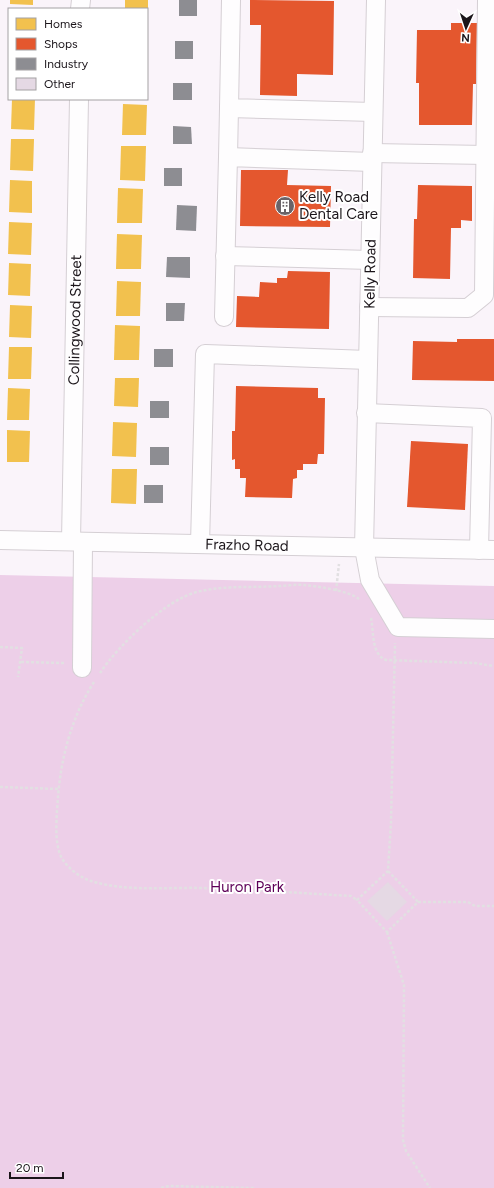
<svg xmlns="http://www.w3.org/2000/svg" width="494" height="1188" viewBox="0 0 494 1188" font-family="Figtree,sans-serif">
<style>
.green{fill:#edcfe8}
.homes{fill:#f2c14e}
.shops{fill:#e4572e}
.industry{fill:#8d8d92}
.building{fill:#e5d9e4}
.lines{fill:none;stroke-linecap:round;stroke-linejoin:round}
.minor-casing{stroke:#d5cfd4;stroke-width:20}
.path{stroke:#e2e0e2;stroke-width:2.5;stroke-dasharray:3 2;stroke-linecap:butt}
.minor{stroke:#fefdfe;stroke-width:18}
.labels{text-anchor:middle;stroke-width:4;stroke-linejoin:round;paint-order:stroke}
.poi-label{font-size:15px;fill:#1b151a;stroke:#fff;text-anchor:start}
.street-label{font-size:15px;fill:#1b151a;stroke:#fff}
.park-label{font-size:15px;fill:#5e0058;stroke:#fff}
</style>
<rect width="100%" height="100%" fill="#faf4fa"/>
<path class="green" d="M 0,575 L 494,586 L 494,1188 L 0,1188 Z"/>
<g class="homes">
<path d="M 10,0 L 33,0 L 33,5 L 10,4 Z"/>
<rect x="125" y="0" width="23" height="9"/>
<path d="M 12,99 L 35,99 L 34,130 L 11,129 Z"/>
<path d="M 123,104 L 147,105 L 146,135 L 122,135 Z"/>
<path d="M 11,139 L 34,139 L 33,171 L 10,170 Z"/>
<path d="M 121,146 L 146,146 L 145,181 L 120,180 Z"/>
<path d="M 10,180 L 32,181 L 32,213 L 9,212 Z"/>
<path d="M 118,188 L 143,189 L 142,223 L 117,223 Z"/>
<path d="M 9,222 L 32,223 L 31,255 L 8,254 Z"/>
<path d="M 117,234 L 142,235 L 141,269 L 116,269 Z"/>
<path d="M 9,263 L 31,264 L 30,296 L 8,295 Z"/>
<path d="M 117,281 L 141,282 L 140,316 L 116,316 Z"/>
<path d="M 10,305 L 32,306 L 31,338 L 9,337 Z"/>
<path d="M 115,325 L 140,326 L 139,360 L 114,360 Z"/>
<path d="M 9,347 L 32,347 L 31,379 L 8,379 Z"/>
<path d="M 115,378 L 139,378 L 138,407 L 114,406 Z"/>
<path d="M 8,388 L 30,389 L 29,420 L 7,420 Z"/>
<path d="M 113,422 L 137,423 L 136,457 L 112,456 Z"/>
<path d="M 7,430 L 30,431 L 29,462 L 7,462 Z"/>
<path d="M 112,469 L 137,469 L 136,504 L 111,503 Z"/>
</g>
<g class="shops">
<path d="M 250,0 L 334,1 L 333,75 L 297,74 L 297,96 L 260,95 L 261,25 L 250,25 Z"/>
<path d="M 451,23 L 477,23 L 476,84 L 473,84 L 472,125 L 419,125 L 419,83 L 416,83 L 417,30 L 451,30 Z"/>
<path d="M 241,170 L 288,170 L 287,185 L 331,186 L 330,227 L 240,226 Z"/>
<path d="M 418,185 L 472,186 L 472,221 L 461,220 L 461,228 L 451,228 L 450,279 L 413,278 L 414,219 L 417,219 Z"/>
<path d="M 288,271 L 330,272 L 329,329 L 236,327 L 237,296 L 259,297 L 260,282 L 277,283 L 277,278 L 287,278 Z"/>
<path d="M 457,339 L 494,339 L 494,381 L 412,380 L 413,341 L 457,342 Z"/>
<path d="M 236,386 L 318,388 L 318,398 L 325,398 L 324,454 L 318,454 L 317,464 L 303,464 L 303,470 L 297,470 L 297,478 L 293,479 L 292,498 L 245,497 L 246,478 L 240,478 L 240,469 L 235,469 L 235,459 L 232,460 L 232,431 L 235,431 Z"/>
<path d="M 411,441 L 468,444 L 465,510 L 407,507 Z"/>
</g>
<g class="industry">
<rect x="179" y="0" width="18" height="16"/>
<rect x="175" y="41" width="18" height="18"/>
<rect x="173" y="83" width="19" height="17"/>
<path d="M 173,126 L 191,127 L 192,144 L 173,144 Z"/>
<rect x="164" y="168" width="18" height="18"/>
<path d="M 177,205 L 197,206 L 196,231 L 176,230 Z"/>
<path d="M 167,257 L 190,257 L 190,278 L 166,277 Z"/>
<path d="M 166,303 L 185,303 L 184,321 L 166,321 Z"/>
<rect x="154" y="349" width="19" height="18"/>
<rect x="150" y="401" width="19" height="17"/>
<rect x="150" y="447" width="19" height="18"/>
<rect x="144" y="485" width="19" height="18"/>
</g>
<path class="building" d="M 388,882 L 407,902 L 387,921 L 367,901 Z"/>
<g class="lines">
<g class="minor-casing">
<g id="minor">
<path d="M 231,0 L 229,108 L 373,112"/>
<path d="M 376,0 L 364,548 L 370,580 L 398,627 L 494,629"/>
<path d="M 80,9 L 81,0"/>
<path d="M 372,153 L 486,155"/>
<path d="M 228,157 L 229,108"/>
<path d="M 225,256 L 370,260"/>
<path d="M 369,307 L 468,308 L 484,295 L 487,0"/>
<path d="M 224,317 L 228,157 L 372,162"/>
<path d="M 366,413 L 482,418 L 479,550"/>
<path id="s1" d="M 0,540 L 494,550"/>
<path id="s2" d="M 71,541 L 79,99"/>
<path d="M 200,544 L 205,354 L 368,360"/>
<path d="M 82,668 L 83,542"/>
</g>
</g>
<g class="path">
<path d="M 336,591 L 339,564"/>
<path d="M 371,618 C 374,632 371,654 386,660 L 475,663 L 494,666"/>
<path d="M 0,647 L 22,648 L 18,677"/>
<path d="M 21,662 L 64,663"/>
<path d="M 100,673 C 118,646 165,600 197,592 C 224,585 252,588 279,586 C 287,586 296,584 303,585 C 317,586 349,591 359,599"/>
<path d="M 94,682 C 72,716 61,757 58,797 C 57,813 53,846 63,860 C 69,869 81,878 91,881 C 126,892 167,887 203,888 C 252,890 302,893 351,896 L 357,900"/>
<path d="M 0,787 L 59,789"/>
<path d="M 388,871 L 418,902 L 387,932 L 357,900 L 388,871 L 391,822 L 395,643"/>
<path d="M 418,902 L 468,902 L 475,906 L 494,906"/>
<path d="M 387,932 L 404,985 L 403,1140 L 406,1151 L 430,1188"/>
<path d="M 161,1188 L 169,1186 L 254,1188"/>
</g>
<use href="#minor" class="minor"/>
</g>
<defs>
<g id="building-disc" transform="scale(1)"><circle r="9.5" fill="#696368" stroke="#fff"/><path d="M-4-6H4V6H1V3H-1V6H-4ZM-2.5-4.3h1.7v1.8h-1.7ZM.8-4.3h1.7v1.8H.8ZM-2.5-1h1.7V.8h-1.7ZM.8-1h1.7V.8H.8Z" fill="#fff"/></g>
</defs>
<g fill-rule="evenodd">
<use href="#building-disc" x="285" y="206"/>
</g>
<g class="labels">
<g class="poi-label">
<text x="299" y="202">Kelly Road<tspan x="299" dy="17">Dental Care</tspan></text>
</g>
<g class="street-label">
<text transform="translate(370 274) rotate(-89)" y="5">Kelly Road</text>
<text dy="5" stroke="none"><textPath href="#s2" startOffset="221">Collingwood Street</textPath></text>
<text dy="5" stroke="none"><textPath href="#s1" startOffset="247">Frazho Road</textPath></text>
</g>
<g class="park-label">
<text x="247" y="892">Huron Park</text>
</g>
</g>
<rect x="8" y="8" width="140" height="92" fill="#ffffff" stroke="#a4a1a3"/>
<rect x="16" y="18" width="20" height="12" fill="#f2c14e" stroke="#a4a1a3"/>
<text x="44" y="28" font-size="12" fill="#1b151a">Homes</text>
<rect x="16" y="38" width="20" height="12" fill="#e4572e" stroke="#a4a1a3"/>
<text x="44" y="48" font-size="12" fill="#1b151a">Shops</text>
<rect x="16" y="58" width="20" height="12" fill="#8d8d92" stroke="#a4a1a3"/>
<text x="44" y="68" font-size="12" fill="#1b151a">Industry</text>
<rect x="16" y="78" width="20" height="12" fill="#e5d9e4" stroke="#a4a1a3"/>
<text x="44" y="88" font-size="12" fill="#1b151a">Other</text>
<g transform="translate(466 28) rotate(183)" stroke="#ffffff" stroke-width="3" paint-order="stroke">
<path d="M0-3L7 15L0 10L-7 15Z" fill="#1b151a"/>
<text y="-6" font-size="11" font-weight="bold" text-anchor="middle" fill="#1b151a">N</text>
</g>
<path d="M10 1172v6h53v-6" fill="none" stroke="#1b151a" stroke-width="2"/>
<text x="16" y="1172" font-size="12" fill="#1b151a" stroke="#ffffff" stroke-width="3" paint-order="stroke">20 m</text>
</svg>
